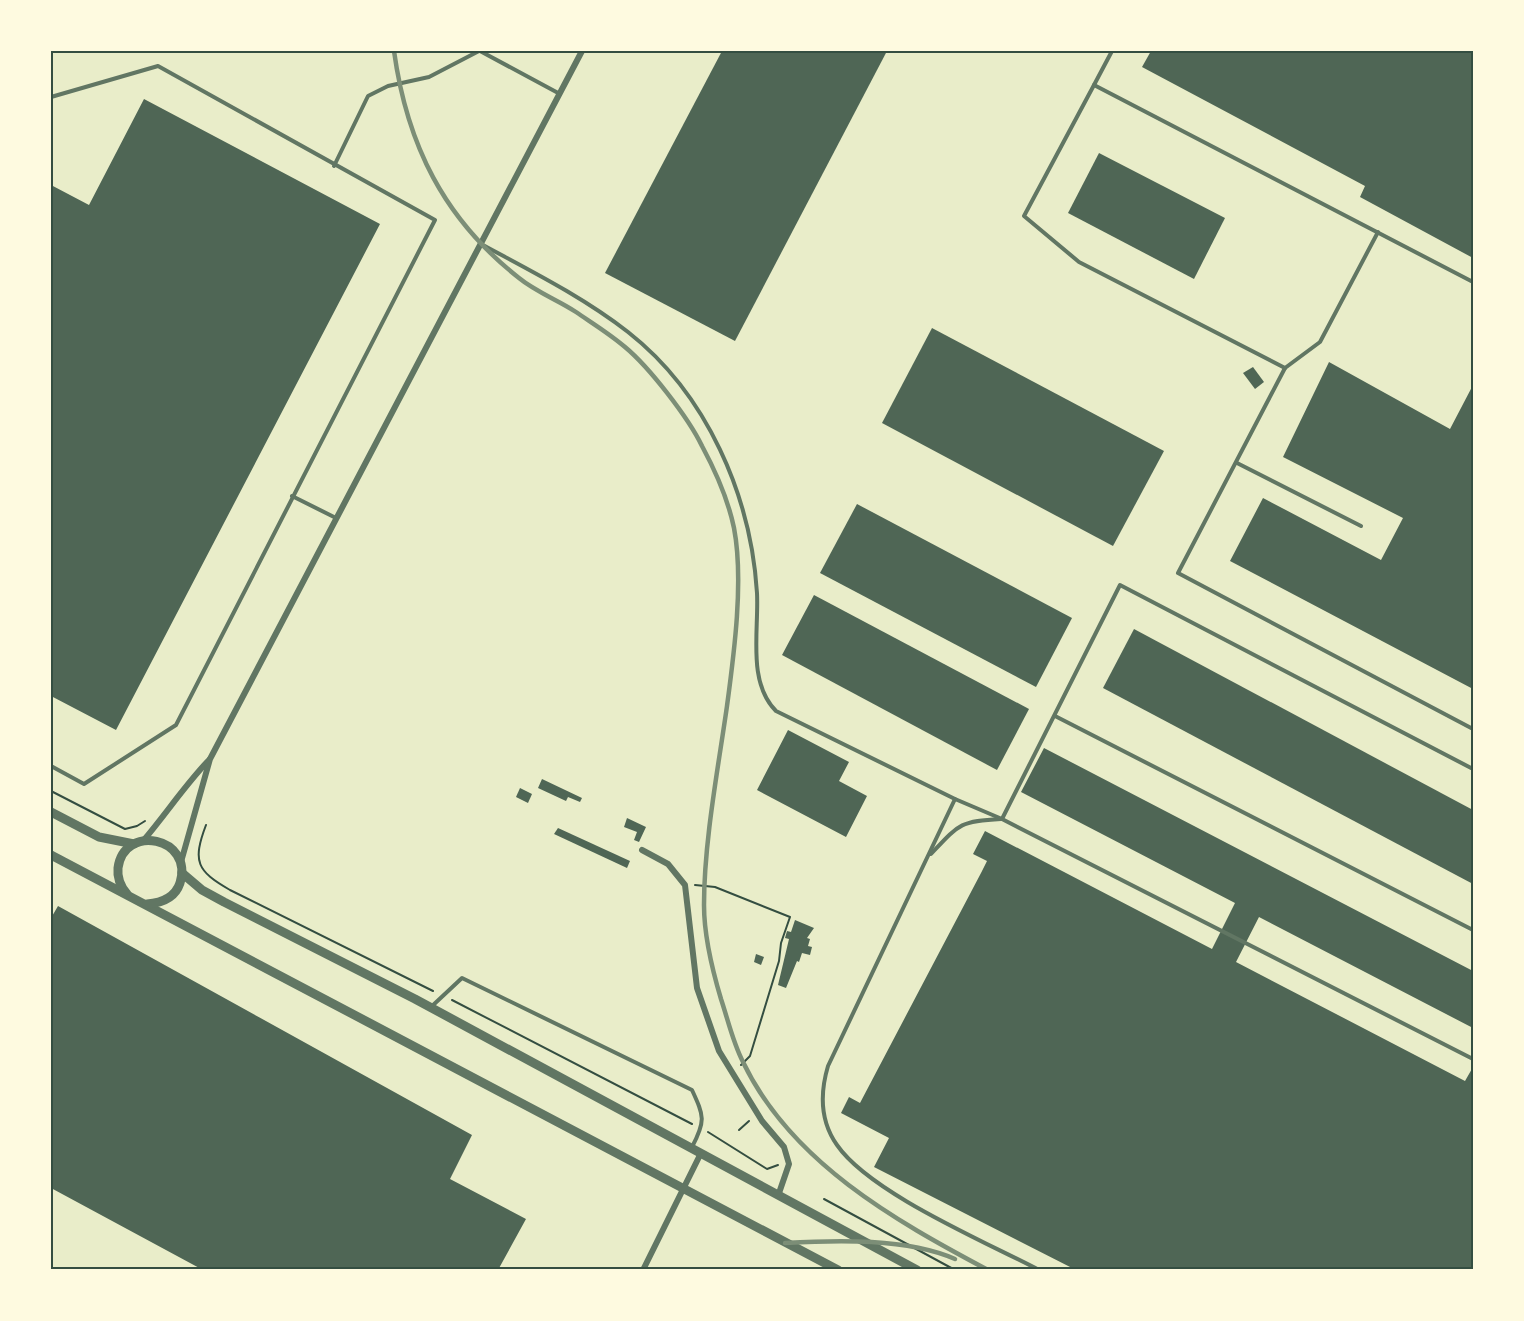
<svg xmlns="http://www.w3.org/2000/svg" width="1524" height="1321" viewBox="0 0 1524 1321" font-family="'Exo 2',sans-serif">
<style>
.building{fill:#4f6655}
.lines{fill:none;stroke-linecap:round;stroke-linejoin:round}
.path{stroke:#344e41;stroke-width:2}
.service{stroke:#617663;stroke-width:4}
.minor{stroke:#617663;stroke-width:6}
.tertiary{stroke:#617663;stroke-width:9}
.rail{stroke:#7c8e77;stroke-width:4.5}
.neatline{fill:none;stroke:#344e41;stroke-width:2}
</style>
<rect width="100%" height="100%" fill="#e9edc9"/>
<g class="building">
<path d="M 722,51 L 887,51 L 735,341 L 605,273 Z"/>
<path d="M 1151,51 L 1473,51 L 1473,258 L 1360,197 L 1365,186 L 1142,67 Z"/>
<path d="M 144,99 L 380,224 L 116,730 L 51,696 L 51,185 L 89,205 Z"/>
<path d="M 1099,153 L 1225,218 L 1194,279 L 1068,213 Z"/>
<path d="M 932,328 L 1164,451 L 1113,546 L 882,423 Z"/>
<path d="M 1329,362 L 1450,429 L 1473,385 L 1473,689 L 1230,561 L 1263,498 L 1381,560 L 1403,518 L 1283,457 Z"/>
<path d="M 1253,367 L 1264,382 L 1255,389 L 1243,373 Z"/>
<path d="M 857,504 L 1072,618 L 1036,687 L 820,573 Z"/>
<path d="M 814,595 L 1029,709 L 997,770 L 782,655 Z"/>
<path d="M 1134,629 L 1473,810 L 1473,884 L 1103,688 Z"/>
<path d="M 788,730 L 849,762 L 839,781 L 867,796 L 846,837 L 757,790 Z"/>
<path d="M 1044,748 L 1473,971 L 1473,1028 L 1259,917 L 1236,962 L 1465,1081 L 1473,1067 L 1473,1270 L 1076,1270 L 874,1167 L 889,1138 L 841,1113 L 849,1097 L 860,1103 L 981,873 L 987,861 L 973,854 L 985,831 L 1212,949 L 1235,903 L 1021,792 Z"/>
<path d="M 542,779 L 582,798 L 580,802 L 568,797 L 566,801 L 538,788 Z"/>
<path d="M 520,788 L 532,794 L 528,803 L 516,797 Z"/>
<path d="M 627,818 L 646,827 L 639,842 L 634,840 L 637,832 L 624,827 Z"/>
<path d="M 558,828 L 630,861 L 627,868 L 554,834 Z"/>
<path d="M 58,906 L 472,1135 L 450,1179 L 526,1219 L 498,1270 L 203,1270 L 51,1188 L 51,918 Z"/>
<path d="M 795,920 L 814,928 L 807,938 L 810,939 L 808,946 L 812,947 L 810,955 L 802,953 L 799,962 L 797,961 L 786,988 L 778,985 L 789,939 L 785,938 L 787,931 L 791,932 Z"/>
<path d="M 756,954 L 764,957 L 761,965 L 754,962 Z"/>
</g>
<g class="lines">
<g class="path">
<path d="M 51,791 L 125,829 L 137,826 L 145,821"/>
<path d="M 206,825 C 192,862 197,871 230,890 L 433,991"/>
<path d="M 695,885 L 715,887 L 790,917 L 781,943 L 779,961 L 750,1056 L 741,1065"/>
<path d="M 452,1000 L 692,1124"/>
<path d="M 739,1130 L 749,1121"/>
<path d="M 708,1132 L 767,1169 L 778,1165"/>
<path d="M 824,1199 L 955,1270"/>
</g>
<g class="service">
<path d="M 480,51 L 560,94"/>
<path d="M 1112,51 L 1094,85 L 1473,282"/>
<path d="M 1094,85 L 1024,216 L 1079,262 L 1285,368"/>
<path d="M 51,97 L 158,66 L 435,220 L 176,725 L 84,784 L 51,766"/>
<path d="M 334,166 L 368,96 L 388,86 L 429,77 L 479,51"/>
<path d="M 1378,232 L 1320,342 L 1285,368 L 1178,573 L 1473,729"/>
<path d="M 481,244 C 531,271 583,297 628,332 C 707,394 751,496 757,593 C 759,631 747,682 776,711 L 955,799 L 1002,819"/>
<path d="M 1237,463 L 1361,526"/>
<path d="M 292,496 L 336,518"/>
<path d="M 1055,716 L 1473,930"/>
<path d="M 1473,769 L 1120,585 L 1002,819 L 1473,1059"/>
<path d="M 955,799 L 828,1066 C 820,1093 820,1121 837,1145 C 870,1193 986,1242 1039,1270"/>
<path d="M 931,854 C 959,824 960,821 1001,819"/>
<path d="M 431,1007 L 462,978 L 692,1090 C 704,1116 706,1121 692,1147"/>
</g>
<g class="minor">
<path d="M 143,841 C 166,814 185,785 209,760"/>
<path d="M 642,850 L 668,864 L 685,885 L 697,988 L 719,1051 L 762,1121 L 784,1147 L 789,1164 L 778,1196"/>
<path d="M 181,862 L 210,759 L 582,51"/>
<path d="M 643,1270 L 701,1153"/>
</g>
<g class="tertiary">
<path d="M 51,812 L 99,837 L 134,844"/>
<path d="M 51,855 L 838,1270"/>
<path d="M 182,873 L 202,890 L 224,902 L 415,999 L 917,1270"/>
<path d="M 127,894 C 121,887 117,878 118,868 C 124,823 194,837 180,883 C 175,898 161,903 147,904"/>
</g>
<g class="rail">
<path d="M 394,51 C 407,145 444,219 519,278 C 536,292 558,300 576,312 C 592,323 610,334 625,347 C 649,367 688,417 702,446 C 716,472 728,499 734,528 C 744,580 734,654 727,706 C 718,769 704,842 704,905 C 704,936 712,969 721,999 C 728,1020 733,1043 743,1062 C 791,1162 894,1220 988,1270"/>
<path d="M 785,1243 C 837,1240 907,1238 955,1259"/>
</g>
</g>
<rect width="1524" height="1321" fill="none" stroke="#fefae0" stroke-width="105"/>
<rect x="52" y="52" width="1420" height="1216" class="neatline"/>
</svg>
